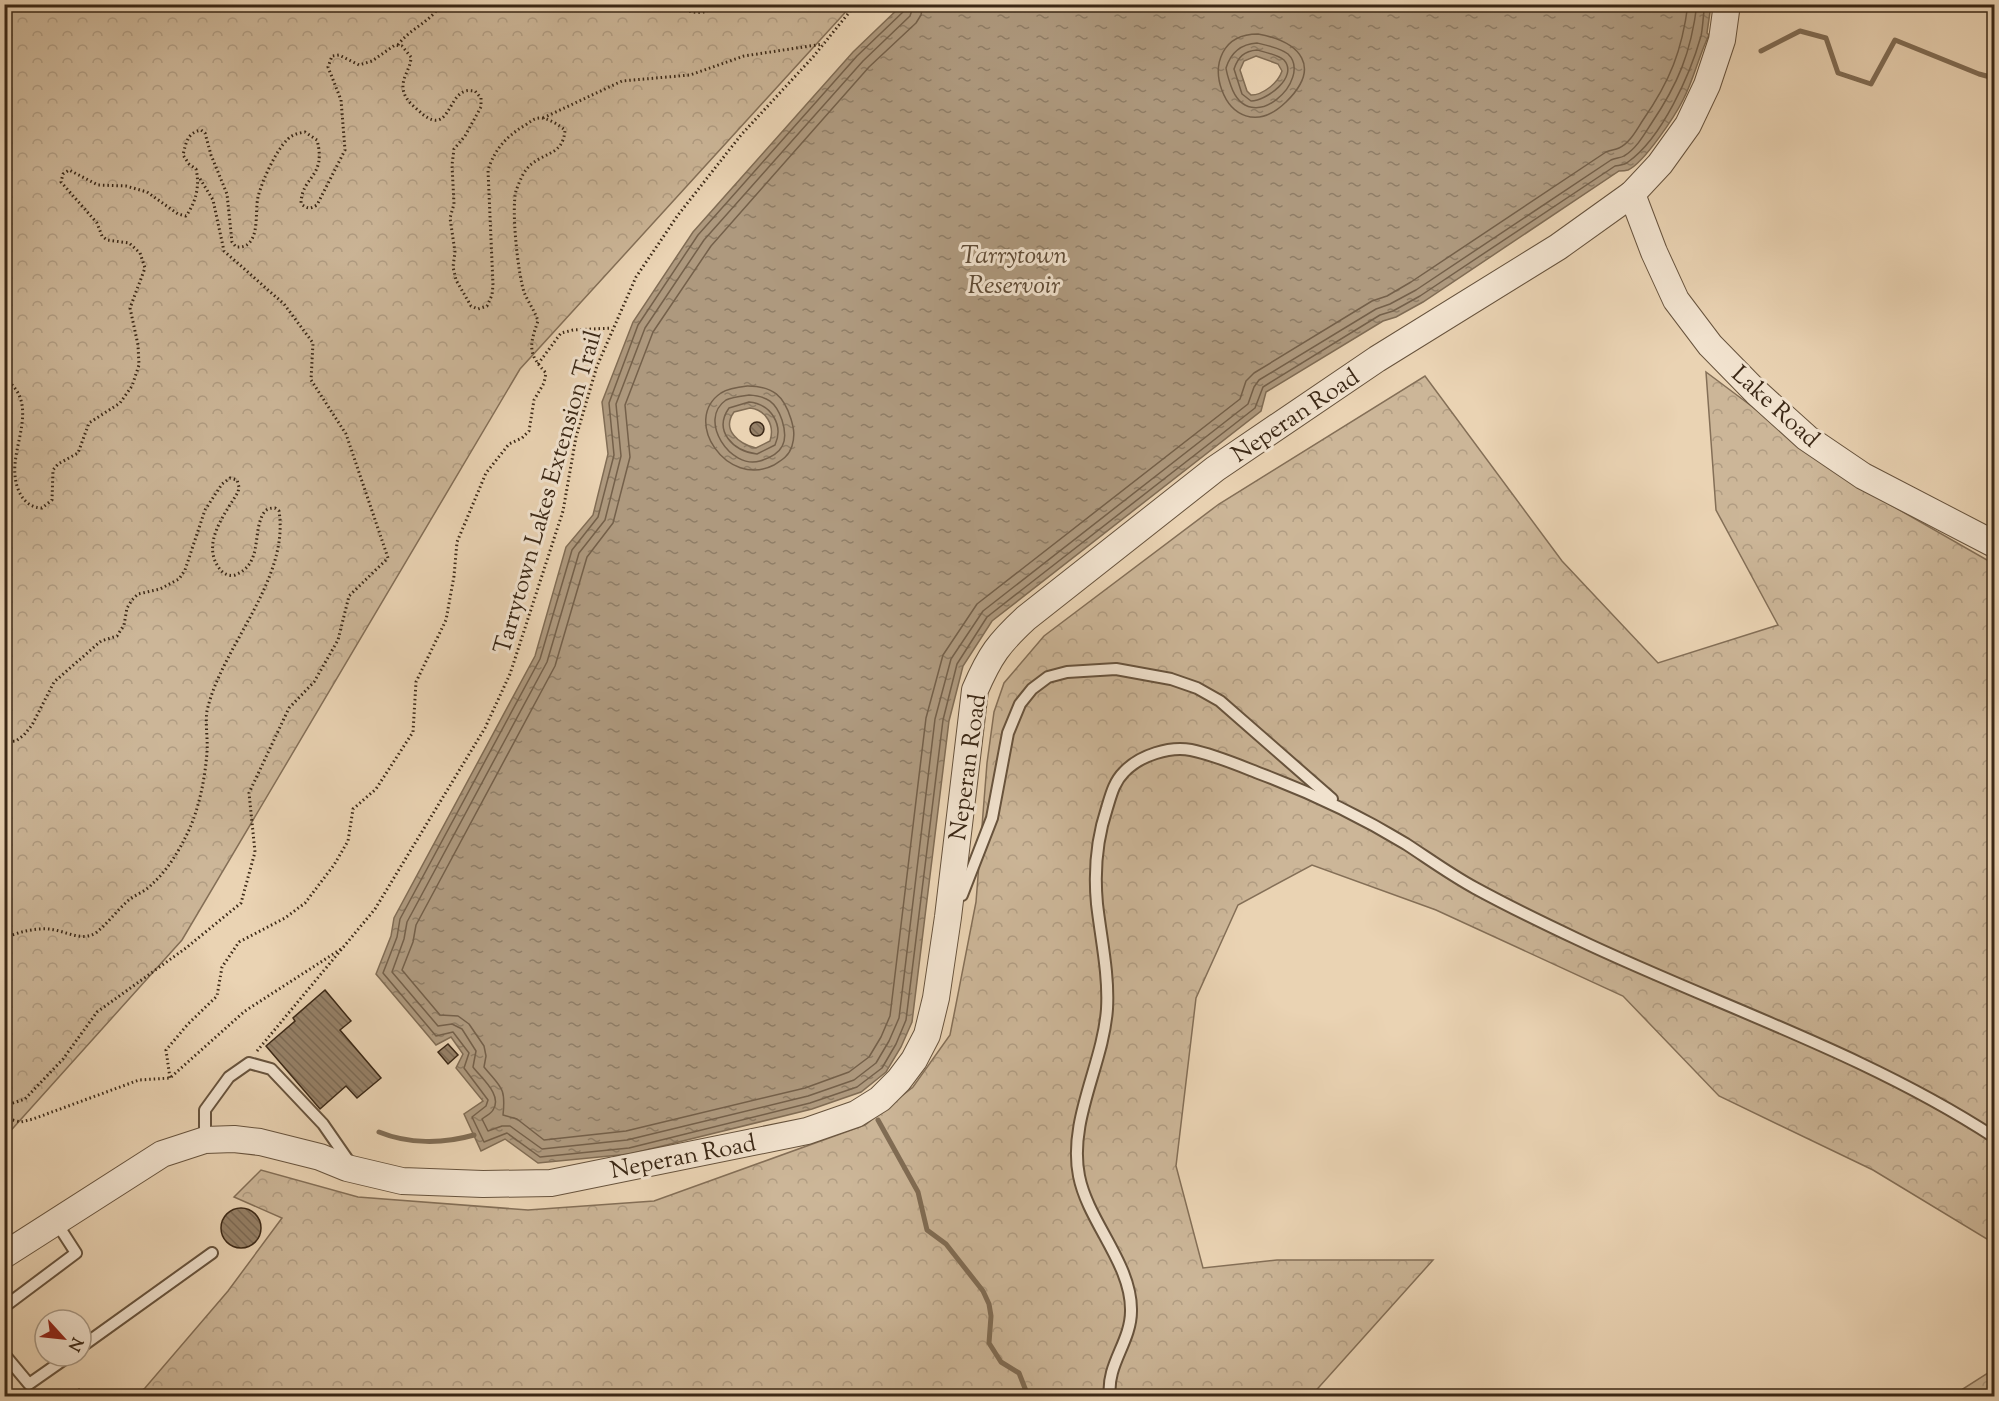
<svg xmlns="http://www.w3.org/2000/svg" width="1999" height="1401" viewBox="0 0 1999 1401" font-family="'Sorts Mill Goudy',serif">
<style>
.forest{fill:url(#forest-crowns);stroke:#846f57;stroke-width:1.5}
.water{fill:url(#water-ripples);stroke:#806c54;stroke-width:1.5;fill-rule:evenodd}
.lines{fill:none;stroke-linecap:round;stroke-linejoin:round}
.shore{stroke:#74604a;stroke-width:1.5}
.stream{stroke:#806c54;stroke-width:5}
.building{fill:url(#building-back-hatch);stroke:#3b2816;stroke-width:1.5}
.service-casing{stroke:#67533d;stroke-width:14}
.tertiary-casing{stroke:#67533d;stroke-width:28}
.path{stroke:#3b2816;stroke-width:3;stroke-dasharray:1.5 3;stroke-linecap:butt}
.service{stroke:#f1e2ce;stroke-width:10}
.tertiary{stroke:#f1e2ce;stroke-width:26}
.labels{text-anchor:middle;stroke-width:6;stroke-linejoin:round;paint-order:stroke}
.street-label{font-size:24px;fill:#3b2816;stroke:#f1e2ce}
.water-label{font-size:26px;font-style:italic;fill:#5e4a35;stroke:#f1e2ce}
</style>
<defs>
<pattern id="forest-crowns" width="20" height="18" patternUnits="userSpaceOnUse" patternTransform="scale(1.5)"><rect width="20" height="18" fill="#ccb698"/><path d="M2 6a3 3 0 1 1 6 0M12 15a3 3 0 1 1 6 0" fill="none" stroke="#b09c82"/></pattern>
<pattern id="water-ripples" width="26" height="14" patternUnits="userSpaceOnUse" patternTransform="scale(1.5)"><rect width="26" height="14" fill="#ae997e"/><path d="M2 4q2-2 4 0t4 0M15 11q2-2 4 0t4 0" fill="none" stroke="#8f7d66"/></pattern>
<pattern id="building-back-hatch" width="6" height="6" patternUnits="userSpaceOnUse" patternTransform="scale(1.5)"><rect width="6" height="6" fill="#968168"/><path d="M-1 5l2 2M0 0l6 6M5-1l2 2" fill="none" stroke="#7c6a55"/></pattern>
</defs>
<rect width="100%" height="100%" fill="#ead3b3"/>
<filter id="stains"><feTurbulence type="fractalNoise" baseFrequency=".00333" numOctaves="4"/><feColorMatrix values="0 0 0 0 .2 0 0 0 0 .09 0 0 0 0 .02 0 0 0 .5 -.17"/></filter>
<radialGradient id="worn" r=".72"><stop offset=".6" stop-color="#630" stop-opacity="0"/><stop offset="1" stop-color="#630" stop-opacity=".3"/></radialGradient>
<g class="forest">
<path d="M 5,4 L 852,5 L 520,369 L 182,940 L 5,1137 Z"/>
<path d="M 1706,372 L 1861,488 L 1994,564 L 1994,1246 L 1992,1242 L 1873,1170 L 1719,1096 L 1623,996 L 1436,910 L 1312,865 L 1238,905 L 1196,998 L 1176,1166 L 1203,1268 L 1277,1260 L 1433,1260 L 1311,1396 L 134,1396 L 145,1388 L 228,1291 L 282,1218 L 234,1197 L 261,1170 L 358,1197 L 528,1210 L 654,1201 L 865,1125 L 913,1087 L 950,1035 L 976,902 L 987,763 L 994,712 L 1004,683 L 1044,636 L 1219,504 L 1425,376 L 1562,561 L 1658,663 L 1778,625 L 1716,510 Z"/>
<path d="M 1994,1369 L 1994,1396 L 1970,1396 L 1958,1392 Z"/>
</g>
<path class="water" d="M 902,5 L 1711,5 L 1707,33 L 1709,35 C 1699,55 1694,79 1683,100 C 1675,116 1644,163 1628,170 C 1625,171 1622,171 1619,171 L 1423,302 L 1396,317 L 1383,321 L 1266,392 L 1261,411 L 992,621 L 963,666 L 949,721 L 912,1022 L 901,1047 L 886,1072 L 861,1092 L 812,1109 L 630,1154 L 538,1163 L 505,1139 L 481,1151 L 464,1114 L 483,1101 L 456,1068 L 463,1054 L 451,1037 L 436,1045 L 376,974 L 391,936 L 394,918 L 535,656 L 566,547 L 593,515 L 608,454 L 602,402 L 633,322 L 693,232 L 853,52 ZM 1256,56 L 1278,64 L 1282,71 C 1278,83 1263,95 1251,95 L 1247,91 L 1240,70 L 1244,61 ZM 750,408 C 766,410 775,425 770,441 L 756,448 C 739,444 721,430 734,412 Z"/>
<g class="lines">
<g class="shore">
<path d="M 906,4 L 904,11 L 857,56 L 698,235 L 638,325 L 609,403 L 614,455 L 598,517 L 572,550 L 540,659 L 400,919 L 397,937 L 383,973 L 436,1036 L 453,1032 L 469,1053 L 464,1068 L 488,1100 L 486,1106 L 472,1117 L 484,1142 L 507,1133 L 540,1157 L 629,1148 L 810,1103 L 857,1087 L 882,1068 L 896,1044 L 906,1020 L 943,720 L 957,664 L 987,617 L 1255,408 L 1263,387 L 1380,315 L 1393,311 L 1420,296 L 1615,166 C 1620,165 1625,165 1628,162 C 1662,138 1690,75 1701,36 C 1703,27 1703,15 1705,4"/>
<path d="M 914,4 L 910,16 L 863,61 L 704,240 L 645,328 L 616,404 L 621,456 L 605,520 L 579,553 L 547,662 L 407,922 L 404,939 L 392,972 L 438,1026 L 452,1024 L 462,1029 L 476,1051 L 473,1067 C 481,1078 503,1095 493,1110 C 491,1114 485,1116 482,1119 L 488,1131 L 502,1126 L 510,1126 L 542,1149 L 627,1140 L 808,1096 L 854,1080 L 876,1063 L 889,1041 L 899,1018 L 935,719 L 951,659 L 983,611 L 1248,404 L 1254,387 L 1259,380 L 1376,309 L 1390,304 L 1416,290 L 1611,160 C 1615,158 1621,158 1624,156 C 1636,149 1644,135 1651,124 C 1678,84 1691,53 1697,4"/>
<path d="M 923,4 L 921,15 L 916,23 L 869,67 L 711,246 L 653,332 L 625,405 L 630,457 L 613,523 L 587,557 L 555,666 L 416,925 L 413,942 L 402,970 L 440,1015 L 458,1016 L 469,1024 L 484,1046 L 486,1056 L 484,1067 C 501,1088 506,1087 503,1115 L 517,1119 L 544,1140 L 626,1131 L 805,1088 L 849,1072 L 869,1057 L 881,1037 L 890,1016 L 926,718 L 943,655 L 977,604 L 1240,399 L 1246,381 L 1254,373 L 1372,301 L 1387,296 L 1411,282 L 1606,152 C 1610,150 1615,150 1619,148 C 1630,143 1637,129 1643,120 C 1670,81 1682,51 1688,4"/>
<path d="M 1258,34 C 1301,42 1322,67 1286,102 C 1226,160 1184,34 1258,34 Z"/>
<path d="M 1257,43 C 1266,45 1281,48 1288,54 C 1314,79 1250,140 1231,86 C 1229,80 1227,75 1226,68 C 1231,52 1241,44 1257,43 Z"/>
<path d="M 1257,50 C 1265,52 1278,55 1284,60 C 1299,77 1266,101 1251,101 L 1242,94 L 1234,69 C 1238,57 1244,51 1257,50 Z"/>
<path d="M 748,386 C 773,386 784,396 791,419 C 794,429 795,436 792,446 C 789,456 782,460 774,465 C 727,489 681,420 721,393 C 729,388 739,387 748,386 Z"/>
<path d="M 749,395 C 767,396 776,402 782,420 C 789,442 783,454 760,461 C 731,470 697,420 726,400 C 732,397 742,396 749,395 Z"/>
<path d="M 749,402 C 771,404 784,425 775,445 L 757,454 C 733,451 713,431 729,408 Z"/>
</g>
<g class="stream">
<path d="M 1761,51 L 1800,31 L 1826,38 L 1838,73 L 1871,84 L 1895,40 L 1979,74 L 1994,78"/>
<path d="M 878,1120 L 918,1192 L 927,1230 L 946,1244 L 983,1291 L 989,1304 L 991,1316 L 989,1343 L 1001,1362 L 1019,1373 L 1028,1396"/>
<path d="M 379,1132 C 408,1144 443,1144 474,1135"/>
</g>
</g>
<g class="building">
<circle cx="757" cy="429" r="7"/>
<path d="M 325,990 L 351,1021 L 340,1030 L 381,1078 L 357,1098 L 346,1086 L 320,1109 L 266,1046 L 295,1021 L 293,1018 Z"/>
<path d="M 448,1044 L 458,1055 L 448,1064 L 438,1052 Z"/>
<circle cx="241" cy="1228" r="20"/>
<path d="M 79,1389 L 85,1396 L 70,1396 Z"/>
</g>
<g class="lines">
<g class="service-casing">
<g id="service">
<path d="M 954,895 L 962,895 L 992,818 L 1008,733 L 1020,704 L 1032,689 L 1048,677 L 1067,672 L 1116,669 L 1171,679 L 1197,688 L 1220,701 L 1332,799"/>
<path d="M 205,1140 L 205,1110 L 229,1077 L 249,1063 L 271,1069 L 323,1124 L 350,1163"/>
<path d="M 4,1307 L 76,1253 L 56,1222"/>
<path d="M 81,1347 L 212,1253"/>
<path d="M 4,1354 L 29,1384 L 69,1356"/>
<path d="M 1110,1396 C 1106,1365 1131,1342 1131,1311 C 1132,1264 1088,1222 1079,1176 C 1068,1120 1103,1065 1107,1009 C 1109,974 1101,939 1097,904 C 1094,872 1097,838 1107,808 C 1111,795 1114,782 1124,772 C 1140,755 1170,746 1191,750 C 1215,755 1238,765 1261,774 C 1312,793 1360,816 1406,844 C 1429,859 1451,875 1475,888 C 1508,906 1543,923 1577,939 C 1716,1005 1865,1053 1994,1137"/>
</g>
</g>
<g class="tertiary-casing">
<g id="tertiary">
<path d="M 1632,194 L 1654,252 L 1676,300 L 1710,345 L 1756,392 L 1807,438 L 1863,476 L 1994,544"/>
<path d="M 4,1255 L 162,1154 L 205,1140 L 234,1139 L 260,1142 L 320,1157 L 347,1168 L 402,1181 L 483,1184 L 551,1183 L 807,1131 L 856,1114 L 880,1099 L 899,1080 L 914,1060 L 927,1035 L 936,998 L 948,917 L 975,690 C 990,655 999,643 1026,618 L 1215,469 L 1377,359 L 1558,247 L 1632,194 L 1660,164 L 1688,125 L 1707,85 L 1722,40 L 1727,4"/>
</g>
</g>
<g class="path">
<path d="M 673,4 C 686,13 706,17 718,4"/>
<path d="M 398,45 C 410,28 430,23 441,4"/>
<path d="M 543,118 L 622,81 L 690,75 L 744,56 L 823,44"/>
<path d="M 4,249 L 10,271 L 4,283"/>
<path d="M 538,364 L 561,333 L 573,330 L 612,328"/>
<path d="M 4,386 L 10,383 C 37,407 12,446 15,475 C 16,491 25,508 42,508 L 52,500 L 53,470 L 58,464 L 78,453 L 89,423 L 120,403 L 132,386 L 139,365 L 138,345 L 130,308 L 145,268 L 140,253 L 129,243 L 107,240 L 102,236 L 97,223 L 61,182 L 63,174 L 69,170 L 98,185 L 126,186 L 147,192 L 178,214 L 186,216 C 196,202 200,186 196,169 L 189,164 L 183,155 C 186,143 187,133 201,130 L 205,133 L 211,155 L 227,194 L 232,242 L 236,247 C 241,247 245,247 249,243 C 259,233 255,211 258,197 C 262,181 276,150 288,139 C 293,134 299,133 305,132 L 317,140 C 327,178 301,176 301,204 C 308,209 310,209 317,205 L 345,150 L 341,100 L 328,67 L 332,56 L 339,55 L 359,65 L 372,61 L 395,45 L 402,46 L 411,57 C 411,68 402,77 403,88 C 404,98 411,104 418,110 C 449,140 447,95 466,91 C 469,90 472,91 475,91 L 481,98 L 481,107 L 465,136 L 454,149 L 452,165 L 454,204 L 450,218 L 455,252 L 453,267 L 456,280 L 471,306 L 478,309 L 487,306 L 492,295 L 493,285 L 488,170 C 495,148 508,135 527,124 C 531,121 535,118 540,118 C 548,118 559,125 565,130 C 563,158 540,151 526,170 C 522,175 518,185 516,191 C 511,209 518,274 524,292 C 528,302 535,311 538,321 C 529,346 528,354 546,373 L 544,383 L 534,400 L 529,431 L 522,438 L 509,444 L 486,473 L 457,542 L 454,576 L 446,620 L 416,682 L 413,732 L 376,789 L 353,809 L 348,841 L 334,865 L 305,903 L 285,918 L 239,942 L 222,967 L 217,996 L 188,1024 L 166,1050 L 170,1078"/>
<path d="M 4,742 L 16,741 L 24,735 L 32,725 L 54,682 L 101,641 L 117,636 L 124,625 L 127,608 L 132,600 L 138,594 L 160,589 L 179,579 L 185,570 L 205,510 L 222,484 L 230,478 L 237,480 L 239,487 L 238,492 C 225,514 201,543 219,568 C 222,573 229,577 235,575 C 263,564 252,534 263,514 C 266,509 269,508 275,508 L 279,511 C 290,580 221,647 207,711 C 205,724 208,738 207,752 C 205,780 198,815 184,840 C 177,854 165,873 152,884 C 146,891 137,894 130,899 C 118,909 109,922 97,932 C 83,943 64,930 49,929 C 34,928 19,932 4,938"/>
<path d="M 257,1051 L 375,909 L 485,728 L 510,674 L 563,511 L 576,437 L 597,366 L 636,277 L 678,215 L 741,135 L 813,57 L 856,4"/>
<path d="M 4,1106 L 25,1099 L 63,1059 L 97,1012 L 186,948 L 241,903 L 255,852 L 249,793 L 289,708 L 314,682 L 338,640 L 349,596 L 388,558 L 346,434 L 311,380 L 313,343 L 284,304 L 224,251 L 213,200 L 199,177"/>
<path d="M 4,1118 L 21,1122 L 33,1119 L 139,1080 L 170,1078 L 245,1011 L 341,949"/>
</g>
<use href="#service" class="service"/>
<use href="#tertiary" class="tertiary"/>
</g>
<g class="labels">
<g class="street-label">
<text transform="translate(1776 406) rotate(42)" y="8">Lake Road</text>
<text transform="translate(1295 415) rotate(-34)" y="8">Neperan Road</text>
<text transform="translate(547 492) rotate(-74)" y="8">Tarrytown Lakes Extension Trail</text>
<text transform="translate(967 767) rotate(-82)" y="8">Neperan Road</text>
<text transform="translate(683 1156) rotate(-11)" y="8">Neperan Road</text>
</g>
<g class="water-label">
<text x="1014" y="263">Tarrytown<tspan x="1014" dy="30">Reservoir</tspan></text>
</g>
</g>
<rect width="1999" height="1401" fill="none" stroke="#ead3b3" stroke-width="24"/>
<rect x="6" y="6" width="1987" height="1389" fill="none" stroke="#3b2816" stroke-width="3"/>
<rect x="12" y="12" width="1975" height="1377" fill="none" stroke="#3b2816" stroke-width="1.5"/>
<g transform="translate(63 1338) rotate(117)"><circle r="28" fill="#f1e2ce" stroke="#a89884" stroke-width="1.5"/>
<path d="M0-4.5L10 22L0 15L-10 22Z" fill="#8f2418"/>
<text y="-9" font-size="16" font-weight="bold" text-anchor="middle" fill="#3b2816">N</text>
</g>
<rect width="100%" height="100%" filter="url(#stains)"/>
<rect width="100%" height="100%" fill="url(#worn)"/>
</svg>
